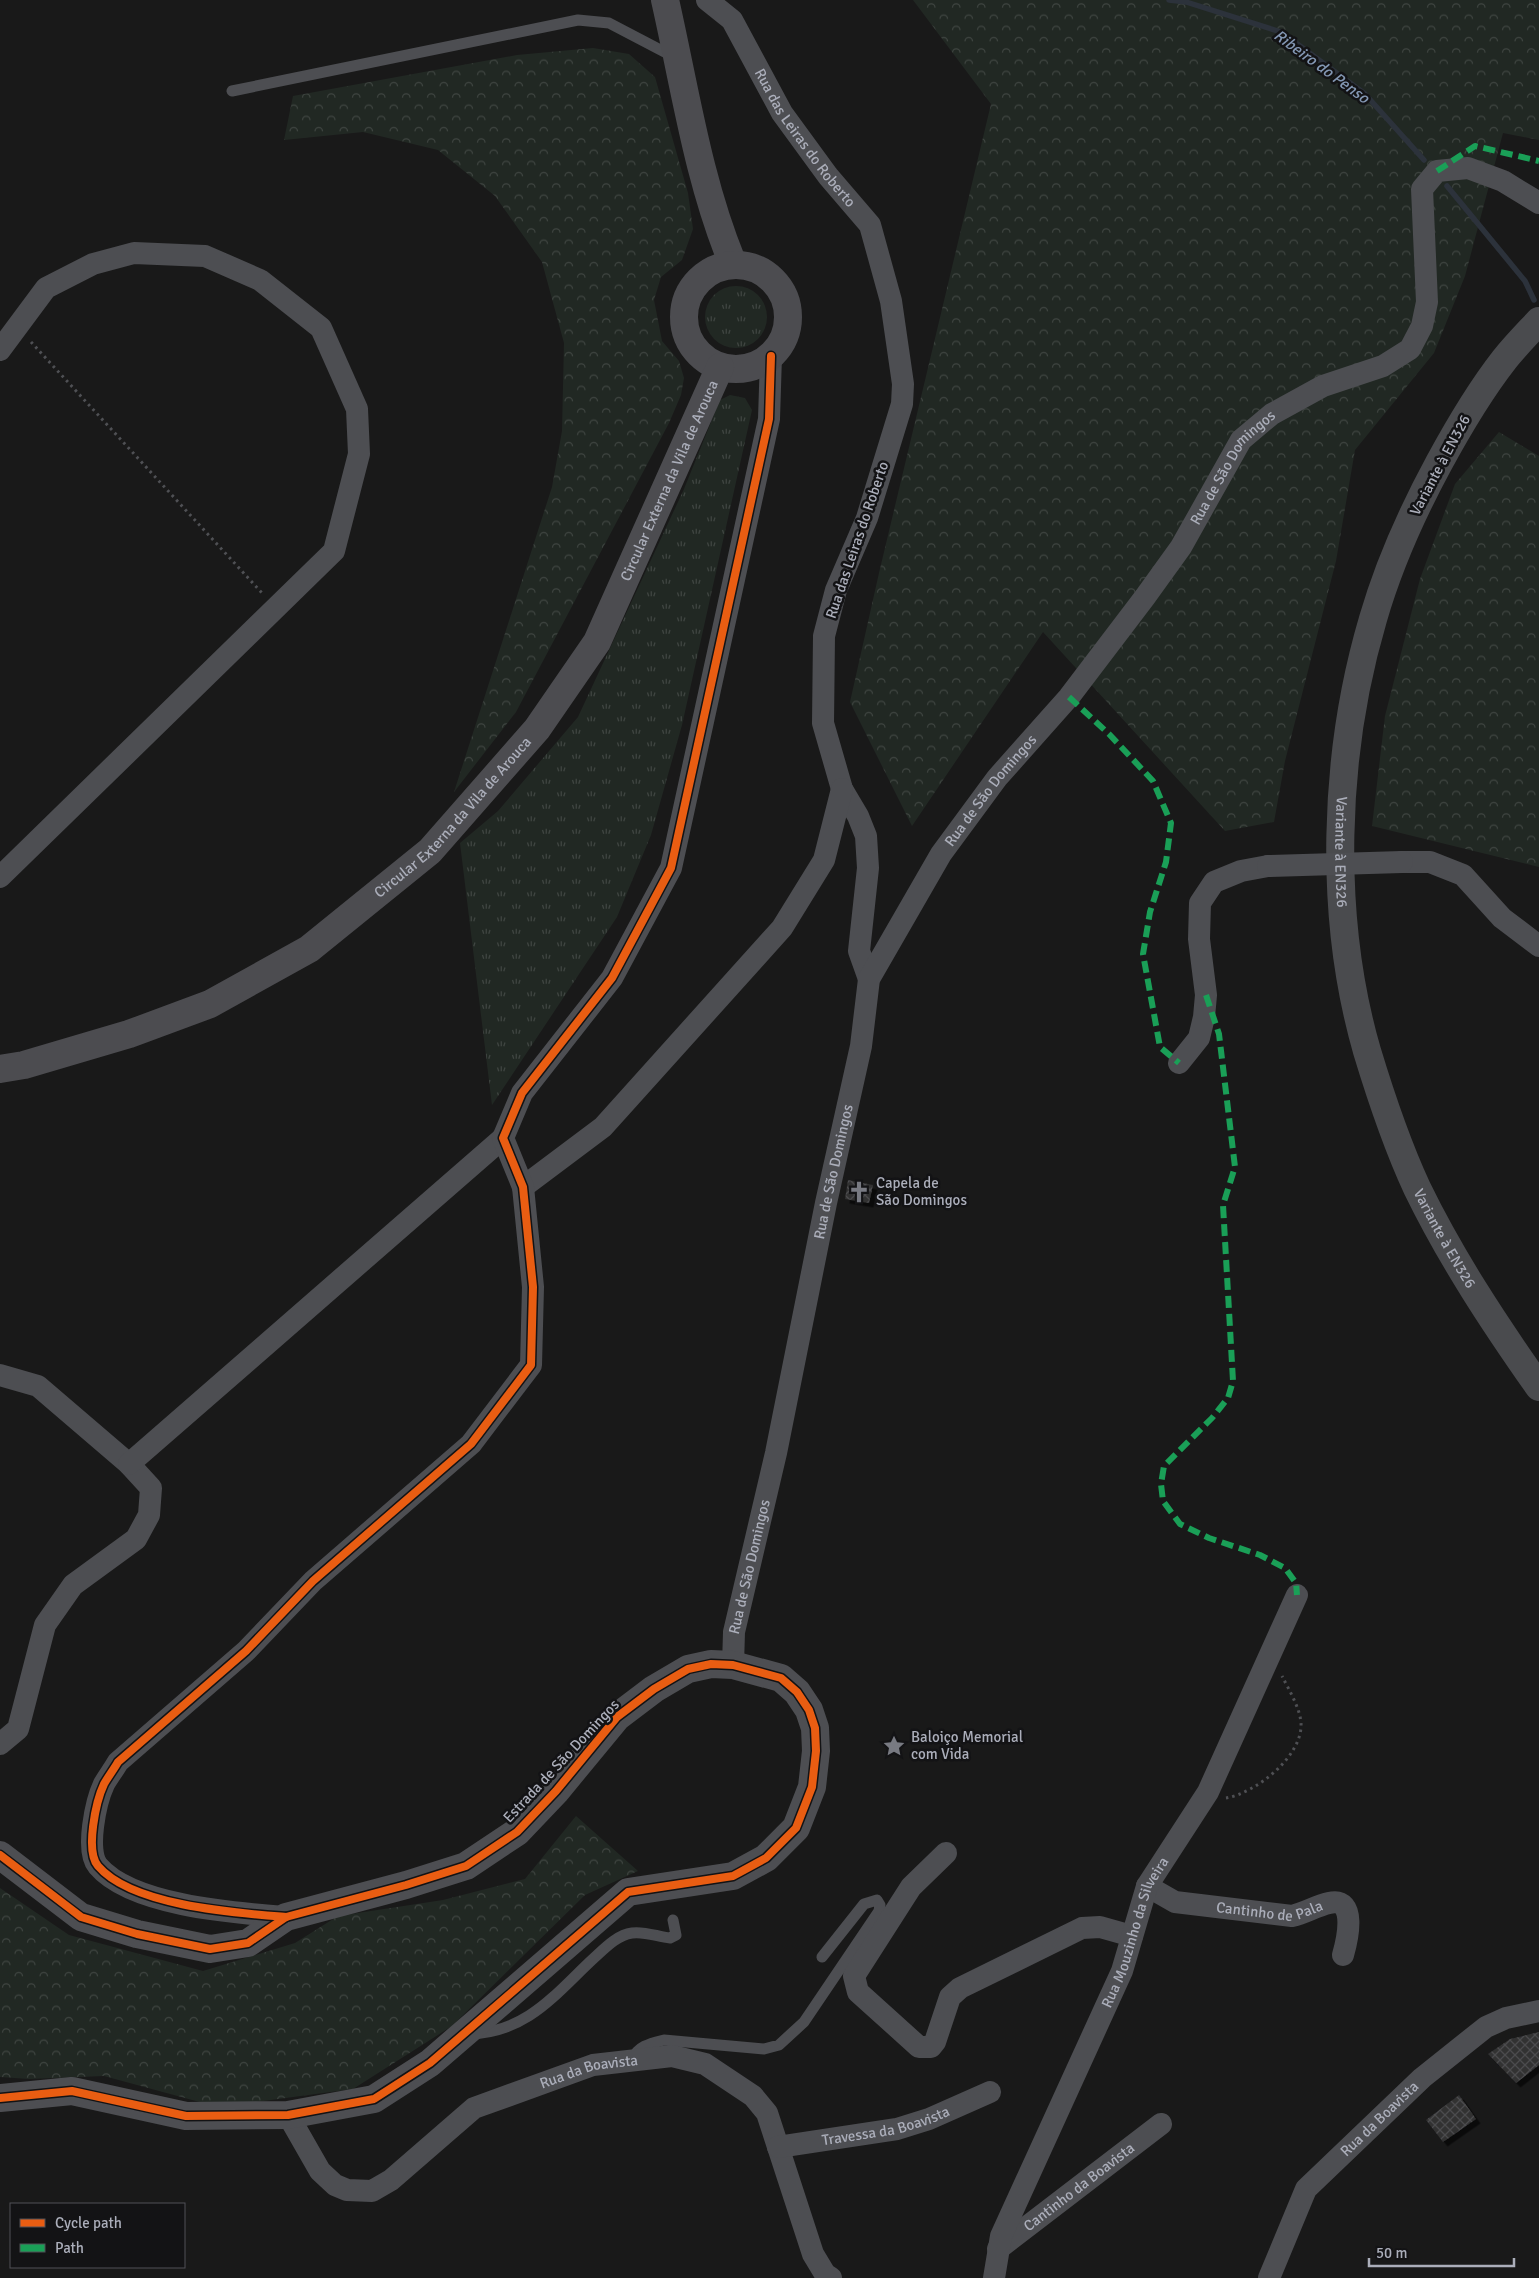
<svg xmlns="http://www.w3.org/2000/svg" width="1539" height="2278" viewBox="0 0 1539 2278" font-family="Signika,sans-serif">
<style>
.grass{fill:url(#grass-tufts)}
.forest{fill:url(#forest-crowns)}
.lines{fill:none;stroke-linecap:round;stroke-linejoin:round}
.stream{stroke:#2c323b;stroke-width:5.5}
.building{fill:url(#building-cross-hatch);filter:url(#shadow)}
.path{stroke:#4f5054;stroke-width:3;stroke-dasharray:2.5 4;stroke-linecap:butt}
.service{stroke:#4d4e52;stroke-width:11}
.minor{stroke:#4d4e52;stroke-width:22}
.tertiary{stroke:#4d4e52;stroke-width:28}
.secondary{stroke:#4c4c50;stroke-width:28}
.primary{stroke:#4a4b4e;stroke-width:28}
.minor-bridge{stroke:#4d4e52;stroke-width:22}
.quiet{stroke:#1a9f57;stroke-width:6;stroke-dasharray:12 6;stroke-linecap:butt}
.cycleway-casing{stroke:#131315;stroke-width:11}
.cycleway{stroke:#e95d12;stroke-width:8}
.labels{text-anchor:middle;stroke-width:5;stroke-linejoin:round;paint-order:stroke}
.street-label{font-size:15px;fill:#abaeba;stroke:#131315}
.poi-label{font-size:15px;fill:#abaeba;stroke:#131315;text-anchor:start}
.water-label{font-size:16px;font-style:italic;fill:#8397b3;stroke:#131315}
</style>
<defs>
<pattern id="grass-tufts" width="24" height="20" patternUnits="userSpaceOnUse" patternTransform="scale(1.25)"><rect width="24" height="20" fill="#212823"/><path d="M3 7l-1-3M5 7V3M7 7l1-3M15 17l-1-3M17 17v-4M19 17l1-3" fill="none" stroke="#3f4541"/></pattern>
<pattern id="forest-crowns" width="20" height="18" patternUnits="userSpaceOnUse" patternTransform="scale(1.25)"><rect width="20" height="18" fill="#212823"/><path d="M2 6a3 3 0 1 1 6 0M12 15a3 3 0 1 1 6 0" fill="none" stroke="#3f4541"/></pattern>
<pattern id="building-cross-hatch" width="8" height="8" patternUnits="userSpaceOnUse" patternTransform="scale(1.25)"><rect width="8" height="8" fill="#313132"/><path d="M0 0l8 8M0 8l8-8" fill="none" stroke="#4c4c4e"/></pattern>
<filter id="shadow"><feDropShadow dx="4.5" dy="4.5" stdDeviation="0" flood-color="#0009"/></filter>
</defs>
<rect width="100%" height="100%" fill="#191919"/>
<g class="grass">
<circle cx="736" cy="317" r="31"/>
<path d="M 730,395 L 745,398 L 752,410 L 682,725 L 651,835 L 617,917 L 492,1105 L 460,843 L 498,811 L 578,717 L 684,489 L 720,400 Z"/>
</g>
<g class="forest">
<path d="M 913,0 L 1539,0 L 1539,140 L 1503,133 L 1465,276 L 1434,353 L 1355,450 L 1336,561 L 1285,761 L 1274,822 L 1225,831 L 1043,632 L 912,826 L 850,702 L 879,573 L 991,104 Z"/>
<path d="M 593,48 L 629,54 L 655,77 L 688,193 L 693,229 L 682,260 L 661,277 L 654,300 L 662,341 L 679,361 L 684,378 L 681,395 L 669,423 L 516,712 L 454,792 L 552,487 L 562,431 L 564,343 L 542,262 L 495,196 L 438,150 L 363,132 L 284,140 L 293,96 L 517,55 Z"/>
<path d="M 1499,432 L 1539,456 L 1539,867 L 1372,826 L 1385,716 L 1420,579 L 1455,484 Z"/>
<path d="M 576,1816 L 638,1871 L 585,1895 L 452,2026 L 353,2089 L 218,2107 L 104,2076 L 29,2079 L 0,2077 L 0,1888 L 69,1935 L 203,1971 L 295,1943 L 338,1916 L 443,1900 L 525,1879 Z"/>
</g>
<g class="lines">
<g class="stream">
<path d="M 1169,0 L 1186,2 L 1281,32 L 1365,94 L 1424,160"/>
<path d="M 1447,186 L 1525,281 L 1534,300"/>
</g>
</g>
<g class="building">
<path d="M 848,1180 L 873,1185 L 869,1203 L 845,1199 Z"/>
<path d="M 1539,2032 L 1539,2065 L 1516,2083 L 1488,2054 L 1510,2039 Z"/>
<path d="M 1459,2095 L 1476,2119 L 1443,2142 L 1426,2120 Z"/>
</g>
<g class="lines">
<g class="path">
<path d="M 31,342 L 262,593"/>
<path d="M 1226,1798 C 1256,1793 1303,1756 1301,1723 C 1300,1708 1289,1690 1282,1676"/>
</g>
<g class="service">
<path d="M 232,91 L 578,20 L 609,23 L 674,57"/>
<path d="M 470,2034 C 528,2032 555,1994 594,1958 C 605,1948 617,1935 632,1933 C 645,1931 658,1937 670,1938 L 676,1935 L 673,1920"/>
<path d="M 633,2059 C 637,2046 652,2043 664,2040 L 764,2049 L 779,2045 L 804,2022 L 879,1911 L 880,1905 L 877,1900 L 864,1904 L 822,1957"/>
</g>
<g class="minor">
<path id="s1" d="M 707,0 L 732,20 L 782,113 L 828,176 L 870,225 L 891,301 L 903,384 L 902,404 L 867,518 L 836,590 L 824,636 L 823,723 L 842,789 L 858,816 L 866,836 L 868,868 L 859,951 L 869,979"/>
<path d="M 0,350 L 46,288 L 93,264 L 134,253 L 205,256 L 260,280 L 321,328 L 357,409 L 359,454 L 334,551 L 0,877"/>
<path d="M 1402,862 L 1430,862 L 1463,875 L 1502,918 L 1539,946"/>
<path d="M 1179,1063 L 1199,1038 L 1204,1017 L 1206,995 L 1199,939 L 1200,903 L 1214,882 L 1241,871 L 1268,866"/>
<path d="M 523,1187 L 603,1127 L 782,928 L 824,860 L 842,789"/>
<path d="M 0,1375 L 38,1386 L 129,1464 L 151,1488 L 149,1515 L 136,1539 L 73,1585 L 45,1625 L 18,1729 L 0,1744"/>
<path d="M 129,1464 L 503,1138"/>
<path id="s2" d="M 733,1665 L 734,1632 L 776,1453 L 826,1203 L 861,1046 L 869,979 L 941,854 L 997,778 L 1069,697 L 1145,597 L 1181,547 L 1241,440 L 1272,414 L 1323,386 L 1383,366 L 1410,349 L 1422,326 L 1427,302 L 1422,189 L 1437,171 L 1468,168 L 1503,181 L 1539,203"/>
<path d="M 946,1853 L 911,1887 L 854,1976 L 858,1992 L 919,2047 L 931,2047 L 935,2042 L 950,1997 L 960,1988 L 1082,1928 L 1100,1927 L 1132,1936"/>
<path id="s3" d="M 1147,1886 L 1175,1902 L 1292,1916 C 1305,1913 1316,1906 1329,1903 C 1358,1896 1347,1941 1343,1955"/>
<path d="M 286,1917 C 236,1913 132,1906 98,1866 C 85,1851 96,1801 104,1784 C 108,1777 114,1769 118,1762 L 246,1651 L 313,1581 L 471,1444 L 531,1365 L 533,1287 L 523,1187 L 503,1138 L 522,1093 L 612,978 L 671,868 L 769,419 L 771,356"/>
<path id="s4" d="M 288,2115 L 320,2171 L 335,2185 L 347,2190 L 372,2191 L 391,2180 L 474,2108 L 593,2065 L 672,2056 L 705,2064 L 753,2096 L 767,2113 L 813,2254 L 825,2274 L 831,2278"/>
<path id="s5" d="M 778,2147 L 897,2129 L 929,2119 L 990,2092"/>
<path id="s6" d="M 998,2249 L 1161,2124"/>
<path id="s7" d="M 994,2278 L 1001,2236 L 1122,1971 L 1147,1886 L 1208,1792 L 1297,1595"/>
<path id="s8" d="M 1269,2278 L 1306,2189 L 1422,2078 L 1486,2027 L 1506,2018 L 1539,2011"/>
</g>
<path class="tertiary" d="M 0,1855 L 81,1917 L 137,1934 L 210,1949 L 248,1943 L 286,1917 L 406,1885 L 466,1866 L 517,1832 L 556,1791 L 617,1717 L 654,1689 L 688,1669 L 711,1664 L 733,1665 L 781,1678 L 797,1692 L 809,1710 L 815,1728 L 816,1751 L 812,1787 L 796,1828 L 766,1858 L 733,1876 L 628,1892 L 430,2063 L 374,2099 L 288,2115 L 186,2116 L 72,2091 L 0,2098"/>
<g class="secondary">
<path d="M 665,0 C 685,88 698,180 733,264"/>
<circle cx="736" cy="317" r="52"/>
<path id="s9" d="M 0,1069 L 24,1065 L 129,1034 L 210,1004 L 309,949 L 430,851 L 537,729 L 597,642 L 720,367"/>
</g>
<path class="primary" id="s10" d="M 1539,321 C 1527,334 1515,346 1504,360 C 1479,392 1458,428 1439,463 C 1413,511 1388,567 1373,619 C 1333,754 1328,916 1367,1051 C 1380,1094 1398,1147 1417,1188 C 1451,1258 1494,1323 1539,1387"/>
<path class="minor-bridge" d="M 1268,866 L 1402,862"/>
<g class="quiet">
<path d="M 1437,171 L 1475,146 L 1539,161"/>
<path d="M 1069,697 L 1109,734 L 1153,781 L 1171,823 L 1166,862 L 1150,912 L 1143,954 L 1160,1047 L 1179,1063"/>
<path d="M 1206,995 L 1219,1034 L 1235,1167 L 1223,1205 L 1233,1381 L 1228,1398 L 1212,1418 L 1164,1466 L 1161,1484 L 1163,1501 L 1180,1524 L 1209,1538 L 1260,1555 L 1285,1568 L 1296,1583 L 1297,1595"/>
</g>
<g class="cycleway-casing">
<g id="cycleway">
<path d="M 0,1855 L 81,1917 L 137,1934 L 210,1949 L 248,1943 L 286,1917 L 406,1885 L 466,1866 L 517,1832 L 556,1791 L 617,1717 L 654,1689 L 688,1669 L 711,1664 L 733,1665 L 781,1678 L 797,1692 L 809,1710 L 815,1728 L 816,1751 L 812,1787 L 796,1828 L 766,1858 L 733,1876 L 628,1892 L 430,2063 L 374,2099 L 288,2115 L 186,2116 L 72,2091 L 0,2098"/>
<path d="M 286,1917 C 236,1913 132,1906 98,1866 C 85,1851 96,1801 104,1784 C 108,1777 114,1769 118,1762 L 246,1651 L 313,1581 L 471,1444 L 531,1365 L 533,1287 L 523,1187 L 503,1138 L 522,1093 L 612,978 L 671,868 L 769,419 L 771,356"/>
</g>
</g>
<use href="#cycleway" class="cycleway"/>
</g>
<defs>
<g id="church-bare" transform="scale(1.725)"><path d="M-1.2-6h2.4v3.5h3.3v2.4h-3.3V6h-2.4V-.1h-3.3v-2.4h3.3Z" fill="#787a82" stroke="#131315" stroke-width="2.5" paint-order="stroke"/></g>
<g id="sight-bare" transform="scale(1.725)"><path d="M0-6L1.8-2.2L6-1.7L2.9 1.2L3.7 5.4L0 3.3L-3.7 5.4L-2.9 1.2L-6-1.7L-1.8-2.2Z" fill="#787a82" stroke="#131315" stroke-width="2.5" paint-order="stroke"/></g>
</defs>
<g fill-rule="evenodd">
<use href="#church-bare" x="859" y="1192"/>
<use href="#sight-bare" x="894" y="1746"/>
</g>
<g class="labels">
<g class="street-label">
<text dy="5" stroke="none"><textPath href="#s1" startOffset="171">Rua das Leiras do Roberto</textPath></text>
<text transform="translate(1440 465) rotate(-62)" y="5">Variante à EN326</text>
<text dy="5" stroke="none"><textPath href="#s2" startOffset="1330">Rua de São Domingos</textPath></text>
<text dy="5" stroke="none"><textPath href="#s9" startOffset="934">Circular Externa da Vila de Arouca</textPath></text>
<text transform="translate(857 540) rotate(-71)" y="5">Rua das Leiras do Roberto</text>
<text dy="5" stroke="none"><textPath href="#s2" startOffset="925">Rua de São Domingos</textPath></text>
<text dy="5" stroke="none"><textPath href="#s9" startOffset="529">Circular Externa da Vila de Arouca</textPath></text>
<text dy="5" stroke="none"><textPath href="#s10" startOffset="580">Variante à EN326</textPath></text>
<text dy="5" stroke="none"><textPath href="#s2" startOffset="504">Rua de São Domingos</textPath></text>
<text dy="5" stroke="none"><textPath href="#s10" startOffset="985">Variante à EN326</textPath></text>
<text dy="5" stroke="none"><textPath href="#s2" startOffset="100">Rua de São Domingos</textPath></text>
<text transform="translate(561 1761) rotate(-47)" y="5">Estrada de São Domingos</text>
<text dy="5" stroke="none"><textPath href="#s3" startOffset="128">Cantinho de Pala</textPath></text>
<text dy="5" stroke="none"><textPath href="#s7" startOffset="375">Rua Mouzinho da Silveira</textPath></text>
<text dy="5" stroke="none"><textPath href="#s4" startOffset="376">Rua da Boavista</textPath></text>
<text dy="5" stroke="none"><textPath href="#s8" startOffset="198">Rua da Boavista</textPath></text>
<text dy="5" stroke="none"><textPath href="#s5" startOffset="110">Travessa da Boavista</textPath></text>
<text dy="5" stroke="none"><textPath href="#s6" startOffset="102">Cantinho da Boavista</textPath></text>
</g>
<g class="poi-label">
<text x="876" y="1188">Capela de<tspan x="876" dy="17">São Domingos</tspan></text>
<text x="911" y="1742">Baloiço Memorial<tspan x="911" dy="17">com Vida</tspan></text>
</g>
<g class="water-label">
<text transform="translate(1322 66) rotate(36)" y="6">Ribeiro do Penso</text>
</g>
</g>
<rect x="10" y="2203" width="175" height="65" fill="#131315" stroke="#505157"/>
<rect x="20" y="2219" width="25" height="8" fill="#e95d12" stroke="#505157"/>
<text x="55" y="2228" font-size="15" fill="#abaeba">Cycle path</text>
<rect x="20" y="2244" width="25" height="8" fill="#1a9f57" stroke="#505157"/>
<text x="55" y="2253" font-size="15" fill="#abaeba">Path</text>
<path d="M1369 2258v8h145v-8" fill="none" stroke="#abaeba" stroke-width="2.5"/>
<text x="1376" y="2258" font-size="15" fill="#abaeba" stroke="#131315" stroke-width="4" paint-order="stroke">50 m</text>
</svg>
